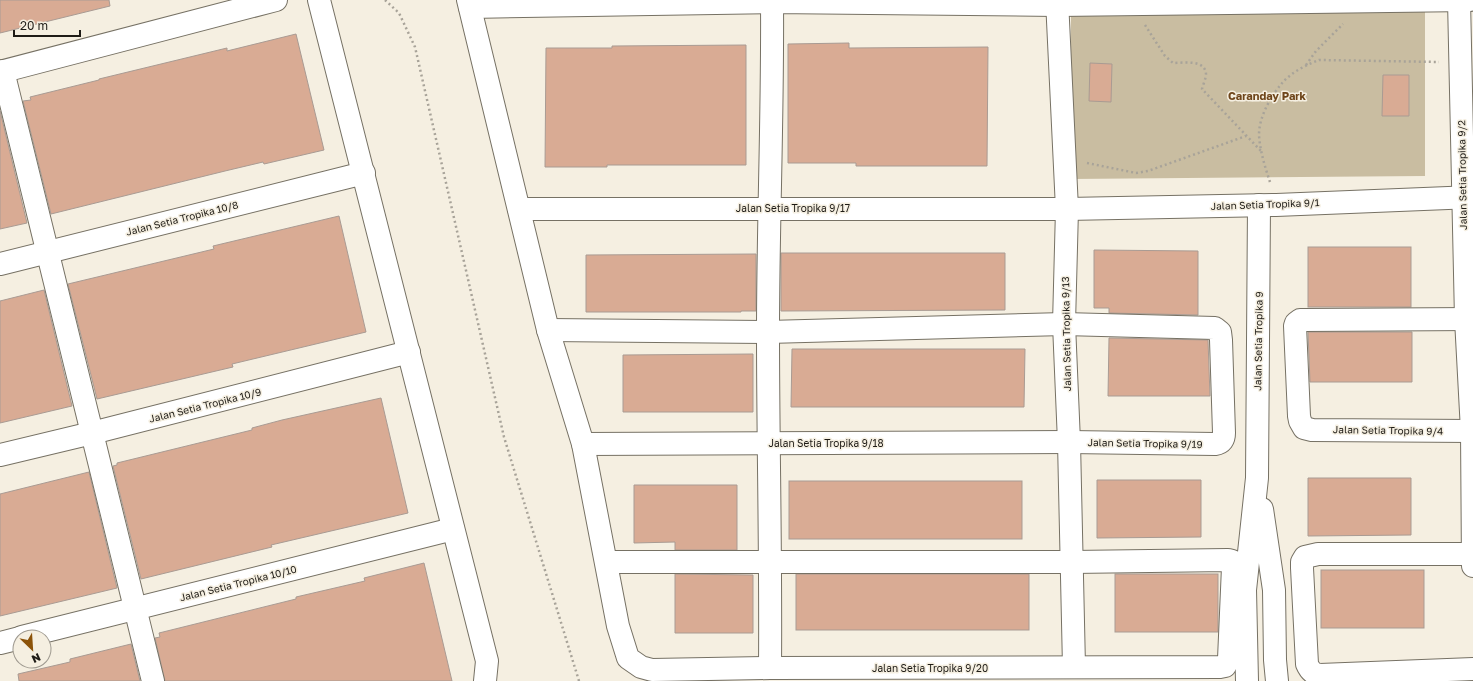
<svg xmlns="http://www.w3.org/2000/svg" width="1473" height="681" viewBox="0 0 1473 681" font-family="'Golos Text',sans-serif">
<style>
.green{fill:#c9bda1}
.building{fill:#d9ab94;stroke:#a99b93}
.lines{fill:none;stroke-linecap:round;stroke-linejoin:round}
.minor-casing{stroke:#767164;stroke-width:24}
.path{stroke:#a8a399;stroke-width:2.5;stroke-dasharray:2 3;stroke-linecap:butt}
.minor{stroke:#fff;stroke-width:22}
.labels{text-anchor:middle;stroke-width:3;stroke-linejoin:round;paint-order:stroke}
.street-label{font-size:10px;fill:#1e1b16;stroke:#f5efe1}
.neighbourhood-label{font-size:11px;font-weight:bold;fill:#6e451a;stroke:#f5efe1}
</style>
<rect width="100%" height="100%" fill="#f5efe1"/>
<path class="green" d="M 1425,11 L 1425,176 L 1071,179 L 1071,14 Z"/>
<g class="building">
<path d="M 0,0 L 109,0 L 110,6 L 0,33 Z"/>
<path d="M 296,34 L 324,150 L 264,164 L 263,162 L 225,171 L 51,214 L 23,101 L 31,100 L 30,97 L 99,80 L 99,79 L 227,48 L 227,51 Z"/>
<path d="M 849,43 L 849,48 L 988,47 L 987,166 L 856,166 L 856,163 L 788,163 L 788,44 Z"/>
<path d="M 746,45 L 746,165 L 607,165 L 607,167 L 545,167 L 546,48 L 612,48 L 612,46 Z"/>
<path d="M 1090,63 L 1112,64 L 1111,102 L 1089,101 Z"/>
<path d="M 1383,75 L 1409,75 L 1409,116 L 1382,116 Z"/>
<path d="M 0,111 L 27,223 L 0,229 Z"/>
<path d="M 339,216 L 366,332 L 232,364 L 233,367 L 97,399 L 68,284 L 214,249 L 213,246 Z"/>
<rect x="1308" y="247" width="103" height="60"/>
<path d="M 1094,250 L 1198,251 L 1198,315 L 1109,313 L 1109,308 L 1094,308 Z"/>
<path d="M 781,253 L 1005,253 L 1005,310 L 781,311 Z"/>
<path d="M 756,254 L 756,311 L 741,311 L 741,312 L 586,312 L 586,255 Z"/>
<path d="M 44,290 L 72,406 L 0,423 L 0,301 Z"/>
<path d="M 1308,332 L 1412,332 L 1412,382 L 1310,382 Z"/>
<path d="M 1109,338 L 1208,340 L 1210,396 L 1108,396 Z"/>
<path d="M 792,349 L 1025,349 L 1024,407 L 791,407 Z"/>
<path d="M 753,354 L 753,412 L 623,412 L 623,355 Z"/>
<path d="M 381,398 L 408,513 L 271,545 L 272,547 L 141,579 L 113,466 L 117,465 L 117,463 L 252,430 L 252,428 L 282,420 Z"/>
<path d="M 89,472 L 117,588 L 0,616 L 0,494 Z"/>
<path d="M 1308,478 L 1411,478 L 1411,535 L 1308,536 Z"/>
<path d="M 1097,480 L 1201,480 L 1201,537 L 1097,538 Z"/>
<rect x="789" y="481" width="233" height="58"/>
<path d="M 634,485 L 737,485 L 737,550 L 675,550 L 675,542 L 634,543 Z"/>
<path d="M 424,563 L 452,681 L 165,681 L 155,638 L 160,637 L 159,633 L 296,599 L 296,597 L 365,581 L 364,578 Z"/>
<rect x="1321" y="570" width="103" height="58"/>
<path d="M 675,574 L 753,575 L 753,633 L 675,633 Z"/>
<rect x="796" y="574" width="233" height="56"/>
<rect x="1115" y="574" width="103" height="58"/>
<path d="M 131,644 L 140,681 L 19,681 L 18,674 L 70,662 L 70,659 Z"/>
</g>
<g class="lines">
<g class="minor-casing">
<g id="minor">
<path d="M 319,0 L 487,661 L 485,681"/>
<path d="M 468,0 L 548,330 L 583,444 L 618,626 L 628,658 L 641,667 L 652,670 L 770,668 L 1220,667 L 1225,666 L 1229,659 L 1233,567 L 1232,561 L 1228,560 L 1072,562 L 606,562"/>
<path d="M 1057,0 L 1067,209 L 1064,324 L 1069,442 L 1074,667"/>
<path d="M 1459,0 L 1466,319 L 1472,431 L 1473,566"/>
<path d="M 470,7 L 772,2 L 1057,5 L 1470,0"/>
<path d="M 3,71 L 153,681"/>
<path d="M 0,72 L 276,0"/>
<path d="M 519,209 L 1067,209 L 1276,205 L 1473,197"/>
<path d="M 0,264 L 364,173"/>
<path d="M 1473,319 L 1303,320 L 1300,320 L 1296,323 L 1295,326 L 1299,416 L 1300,421 L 1304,428 L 1312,430 L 1473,431"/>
<path d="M 548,330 L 768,332 L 1064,324 L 1215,328 L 1220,332 L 1221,340 L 1224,433 C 1224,439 1222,443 1215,444 L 1069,442 L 583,444"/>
<path d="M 0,455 L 92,433 L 409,352"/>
<path d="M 1262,509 L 1274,590 L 1275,660 L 1277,681"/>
<path d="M 1473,554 L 1318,554 L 1305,557 L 1302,562 L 1302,568 L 1307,664 C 1310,671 1313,674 1320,675 L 1473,669"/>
<path d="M 22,637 L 453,529"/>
<path d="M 0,643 L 20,638"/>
<path d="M 770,668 C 771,556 768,444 768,332 C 768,222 773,111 772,0"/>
<path d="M 1247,681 L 1245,590 L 1257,478 L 1259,205"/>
</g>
</g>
<g class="path">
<path d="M 385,0 L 399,13 L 415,47 L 504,437 L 579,681"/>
<path d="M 1145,25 L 1165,56 L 1173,63 C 1183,63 1205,59 1206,74 C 1206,78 1203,85 1202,89 L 1261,151"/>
<path d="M 1306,65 L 1316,51 L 1343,24"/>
<path d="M 1087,163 L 1136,173 L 1148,171 L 1246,136"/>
<path d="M 1270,182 C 1265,167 1260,151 1259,135 C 1259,116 1271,96 1283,82 C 1292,72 1306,65 1319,60 L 1439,62"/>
</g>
<use href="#minor" class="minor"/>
</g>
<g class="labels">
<g class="street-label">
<text transform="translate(1462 175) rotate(-91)" y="4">Jalan Setia Tropika 9/2</text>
<text transform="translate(1265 204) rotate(-2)" y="4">Jalan Setia Tropika 9/1</text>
<text x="793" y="212">Jalan Setia Tropika 9/17</text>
<text transform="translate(182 218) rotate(-14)" y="4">Jalan Setia Tropika 10/8</text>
<text transform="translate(1066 334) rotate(-91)" y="4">Jalan Setia Tropika 9/13</text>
<text transform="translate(1258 341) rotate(-89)" y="4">Jalan Setia Tropika 9</text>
<text transform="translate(205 405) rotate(-14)" y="4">Jalan Setia Tropika 10/9</text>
<text transform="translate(1388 430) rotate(1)" y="4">Jalan Setia Tropika 9/4</text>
<text x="826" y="447">Jalan Setia Tropika 9/18</text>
<text transform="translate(1145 443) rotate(1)" y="4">Jalan Setia Tropika 9/19</text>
<text transform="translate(238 583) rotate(-14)" y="4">Jalan Setia Tropika 10/10</text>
<text x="930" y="672">Jalan Setia Tropika 9/20</text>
</g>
<g class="neighbourhood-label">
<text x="1267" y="100">Caranday Park</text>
</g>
</g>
<g transform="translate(32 649) rotate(155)"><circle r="19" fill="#f5efe1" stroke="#9f9a90"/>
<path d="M0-3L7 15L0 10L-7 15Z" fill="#8c5309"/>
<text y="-6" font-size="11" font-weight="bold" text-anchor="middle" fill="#1e1b16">N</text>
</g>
<path d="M14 30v6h66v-6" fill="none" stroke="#1e1b16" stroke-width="2"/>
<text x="20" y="30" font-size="12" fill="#1e1b16" stroke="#f5efe1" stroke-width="3" paint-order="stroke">20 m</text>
</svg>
